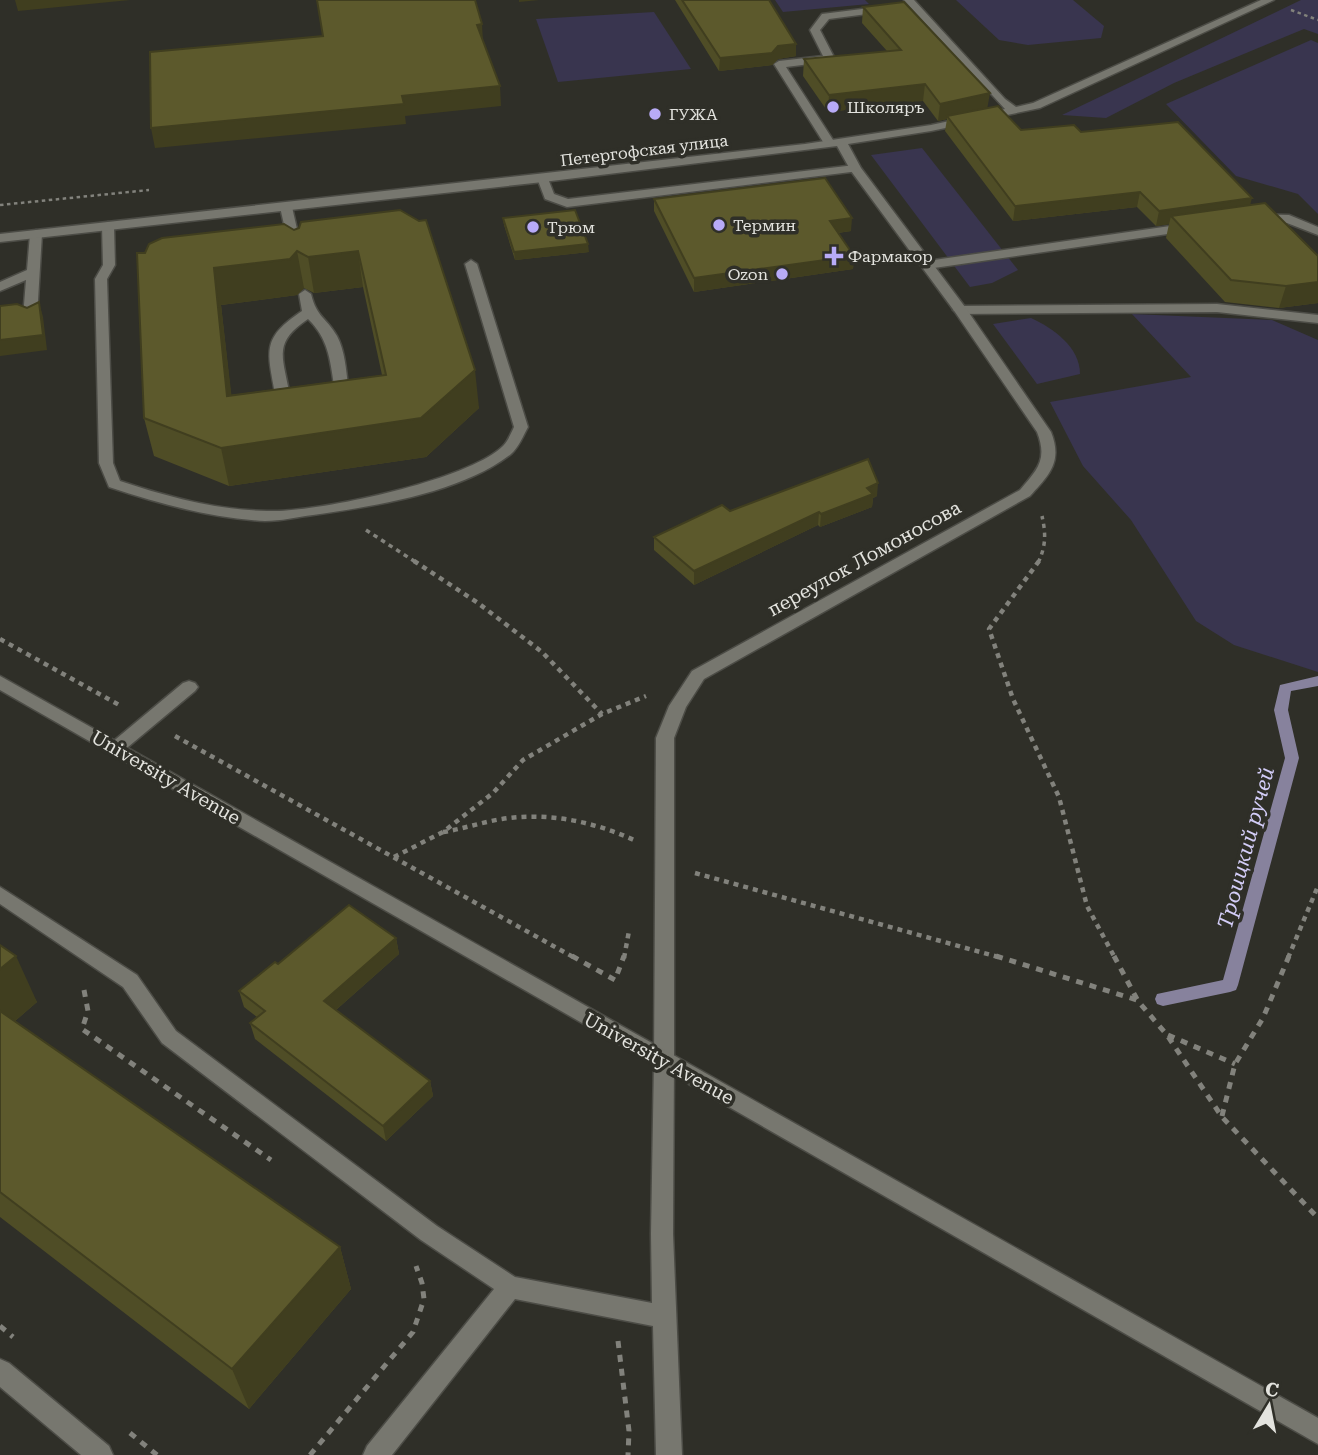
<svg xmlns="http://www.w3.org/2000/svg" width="1318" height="1455" viewBox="0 0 1318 1455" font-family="'Roboto Serif',serif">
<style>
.green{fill:#39354f}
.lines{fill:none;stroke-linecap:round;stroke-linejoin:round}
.stream{fill:#87829d;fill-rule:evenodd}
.service-casing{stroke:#4c4c46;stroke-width:3}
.minor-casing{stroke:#4c4c46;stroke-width:3}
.tertiary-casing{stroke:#4c4c46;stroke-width:3}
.path-far3{stroke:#82827c;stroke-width:2.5;stroke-dasharray:3.5 3.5;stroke-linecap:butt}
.path-far2{stroke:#82827c;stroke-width:3.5;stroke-dasharray:4.5 4.5;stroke-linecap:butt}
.path-far1{stroke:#82827c;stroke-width:4.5;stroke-dasharray:5 5;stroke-linecap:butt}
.path{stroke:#82827c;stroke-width:5;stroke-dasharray:7 7;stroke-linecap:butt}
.service{fill:#77776f;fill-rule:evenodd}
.minor{fill:#77776f;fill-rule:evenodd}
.tertiary{fill:#77776f;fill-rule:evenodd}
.wall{fill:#4f4d26;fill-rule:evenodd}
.shaded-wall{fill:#403e1f}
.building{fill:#5c592c;stroke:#403e1f;stroke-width:2;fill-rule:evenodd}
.poi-dot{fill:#b8abf7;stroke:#2f2f28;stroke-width:2.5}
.labels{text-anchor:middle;stroke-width:7;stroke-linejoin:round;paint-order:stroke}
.far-poi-label{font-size:16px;fill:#e3e3de;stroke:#2f2f28;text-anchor:start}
.far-street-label{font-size:16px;fill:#e3e3de;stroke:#2f2f28}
.street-label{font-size:19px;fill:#e3e3de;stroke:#2f2f28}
.water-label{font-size:21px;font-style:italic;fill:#d3cdf7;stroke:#2f2f28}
</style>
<rect width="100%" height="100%" fill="#2f2f28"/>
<g class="green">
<path d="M 775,0 L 865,0 L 869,4 L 783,12 Z"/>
<path d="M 956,0 L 1073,0 L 1104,26 L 1101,38 L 1028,45 L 999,40 Z"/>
<path d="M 1301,0 L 1318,0 L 1318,34 L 1304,29 L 1174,83 L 1106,118 L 1062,115 Z"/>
<path d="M 654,12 L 691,69 L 558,82 L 536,19 Z"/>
<path d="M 1311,40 L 1318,43 L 1318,214 L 1298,194 L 1236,176 L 1166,104 Z"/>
<path d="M 922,148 L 1018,270 L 992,283 L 970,287 L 871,155 Z"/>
<path d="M 1132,314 L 1272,320 L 1318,340 L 1318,672 L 1234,645 L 1196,621 L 1131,520 L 1083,466 L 1050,402 L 1191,377 Z"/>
<path d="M 1031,318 C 1053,328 1080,347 1080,374 L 1037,384 L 993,324 Z"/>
</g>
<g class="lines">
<path class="stream" d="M 1318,676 L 1318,686 L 1291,691 L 1288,710 L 1299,758 L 1238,985 L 1236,990 L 1230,992 L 1163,1006 L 1157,1004 L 1155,999 L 1157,994 L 1223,980 L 1285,758 L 1274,710 L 1280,685 Z"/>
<g class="service-casing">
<g id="service">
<path d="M 886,6 L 890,7 L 890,11 L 829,19 L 820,30 L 835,59 L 834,61 L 786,67 L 835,143 L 825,145 L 774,64 L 779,61 L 823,56 L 810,30 L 822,14 Z"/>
<path d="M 855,165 L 861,169 L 859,171 L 567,207 L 545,199 L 537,178 L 547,176 L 554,194 L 568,199 Z"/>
<path d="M 286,203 L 292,207 L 302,251 L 296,255 L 290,251 L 280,207 Z"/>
<path d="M 1257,214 L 1289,215 L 1318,227 L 1318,235 L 1287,223 L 1253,221 L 1253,215 Z"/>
<path d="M 108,222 L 114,226 L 115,265 L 107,279 L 113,463 L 120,481 C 168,497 217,510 267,511 C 316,513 469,480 503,446 C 508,441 511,433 514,427 L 465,264 L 471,260 L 477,264 L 528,427 C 523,436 519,447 511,454 C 461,493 375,506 313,515 C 297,517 281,521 265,521 C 211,518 160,504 109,487 L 99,463 L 95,279 L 103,265 L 102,226 Z"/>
<path d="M 1191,223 L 1195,224 L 1195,230 L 927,269 L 921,265 L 927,261 Z"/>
<path d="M 36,230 L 42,234 L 37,317 L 30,321 L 23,317 L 26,280 L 0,291 L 0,282 L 27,270 L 30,234 Z"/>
<path d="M 305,290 L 311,294 C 317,318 326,317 337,336 C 345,351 346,370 348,386 L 335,400 L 325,400 L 323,397 L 334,385 C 330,359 328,338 308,319 C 274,342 282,354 289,391 L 303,402 L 296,406 L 275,393 C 267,349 262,338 302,311 L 299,294 Z"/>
<path d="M 1217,304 L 1318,315 L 1318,323 L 1217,312 L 960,314 L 953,310 L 960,306 Z"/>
<path d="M 189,681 L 195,683 L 198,687 L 195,691 L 122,752 L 110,752 L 107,748 L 110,744 L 183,683 Z"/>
<path d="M 0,887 L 137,975 L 176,1031 L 437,1226 L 515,1277 L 652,1303 L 651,1234 L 654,1061 L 657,1055 L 664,1052 L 671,1055 L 674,1061 L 673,1234 L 682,1455 L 656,1455 L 653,1326 L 515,1299 L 392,1455 L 363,1455 L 367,1446 L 494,1289 L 421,1240 L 162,1043 L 123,987 L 0,904 Z"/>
<path d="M 0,1359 L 9,1363 L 109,1446 L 113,1455 L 81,1455 L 0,1387 Z"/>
</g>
</g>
<g class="minor-casing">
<path id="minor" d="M 904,0 L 914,0 L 1005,99 L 1016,107 L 1033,103 L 1261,0 L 1274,0 L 1040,108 L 931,131 L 848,144 L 861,168 L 965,307 L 1051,432 C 1063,462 1049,475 1030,496 L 704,679 L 686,707 L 674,738 L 674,1061 L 671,1067 L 664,1070 L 657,1067 L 654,1061 L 656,738 L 669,706 L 692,671 L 1020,490 C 1037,470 1048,460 1037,432 L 955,312 L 851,171 L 837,146 L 543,182 L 0,242 L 0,234 L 805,144 L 931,125 L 1005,109 Z"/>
</g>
<g class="tertiary-casing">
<path id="tertiary" d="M 0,676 L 1318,1418 L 1318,1444 L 0,690 Z"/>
</g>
<g class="path-far3">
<path d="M 1291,10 L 1318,20"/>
<path d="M 0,205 L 149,190"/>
</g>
<g class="path-far2">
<path d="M 366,530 L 417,563"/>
<path d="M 1038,563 C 1046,546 1046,534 1042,516"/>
</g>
<g class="path-far1">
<path d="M 414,561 L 478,603 L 542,652 L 602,714"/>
<path d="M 1039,561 L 989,629 L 1013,699 L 1059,797 L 1087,906 L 1115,958"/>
<path d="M 0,639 L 121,706"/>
<path d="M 175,736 L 575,958"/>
<path d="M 443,832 C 463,829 482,822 502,819 C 547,812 592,821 634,840"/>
<path d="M 394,857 L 443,832 L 493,793 L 523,760 L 602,714 L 646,696"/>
<path d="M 695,873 L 1002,958"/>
<path d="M 624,958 L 629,931"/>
<path d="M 1288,958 L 1318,886"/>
</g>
<g class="path">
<path d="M 572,956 L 615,980 L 624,956"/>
<path d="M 996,956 L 1137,1000"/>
<path d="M 1114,956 L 1138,1001 L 1167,1035 L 1222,1117 L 1318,1218"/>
<path d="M 84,990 L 88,1011 L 82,1029 L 271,1160"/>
<path d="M 1168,1035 L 1235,1064"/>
<path d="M 1222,1116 L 1235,1064 L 1263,1018 L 1289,956"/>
<path d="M 0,1326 L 13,1337"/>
<path d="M 618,1341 L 629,1431 L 628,1455"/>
<path d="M 130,1433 L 157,1455"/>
<path d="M 310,1455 L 413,1332 L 424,1299 L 422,1283 L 416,1266"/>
</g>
<use href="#service" class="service"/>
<use href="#minor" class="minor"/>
<use href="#tertiary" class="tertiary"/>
</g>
<g class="wall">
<path d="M 675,0 L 769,0 L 796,44 L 796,56 L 778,59 L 772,65 L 719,71 Z"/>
<path d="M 863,7 L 988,108 L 1021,130 L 1081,132 L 1250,205 L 1318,256 L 1318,303 L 1279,308 L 1225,302 L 1166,238 L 1169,224 L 1156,226 L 1137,207 L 1013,221 L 945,131 L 947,119 L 938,121 L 923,101 L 828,112 L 803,76 L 804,59 L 887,51 L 862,23 Z"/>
<path d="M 654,199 L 851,231 L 838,233 L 854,256 L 853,269 L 694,292 L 654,211 Z"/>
<path d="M 400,210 L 479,408 L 426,457 L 229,486 L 154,456 L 144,418 L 145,253 L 294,230 ZM 363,287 L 382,375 L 231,395 L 221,305 L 297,295 L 304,288 L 314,293 Z"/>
<path d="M 503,218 L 589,252 L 515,260 L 504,225 Z"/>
<path d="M 877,496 L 873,498 L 872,507 L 820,527 L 818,525 L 694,585 L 654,550 L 654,537 L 730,511 Z"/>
<path d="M 396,938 L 399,954 L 336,1010 L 430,1081 L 433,1096 L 386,1141 L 255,1039 L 250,1023 L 257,1017 L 244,1007 L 239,991 L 278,964 Z"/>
<path d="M 0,945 L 37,1002 L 15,1021 L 340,1247 L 351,1289 L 249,1409 L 0,1217 Z"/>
</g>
<g class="shaded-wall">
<path d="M 15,0 L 130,0 L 18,11 Z"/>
<path d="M 519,0 L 539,0 L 519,2 Z"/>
<path d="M 482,24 L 483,43 L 477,25 Z"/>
<path d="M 796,44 L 796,56 L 778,59 L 772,65 L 719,71 L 720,58 L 778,46 Z"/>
<path d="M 925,84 L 923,101 L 828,112 L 829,95 Z"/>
<path d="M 500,86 L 501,106 L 405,116 L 406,124 L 155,148 L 151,128 L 402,96 Z"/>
<path d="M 990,93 L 987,110 L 947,116 L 947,119 L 938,121 L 940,104 Z"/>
<path d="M 1140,192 L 1137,207 L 1013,221 L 1015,206 Z"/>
<path d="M 1252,198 L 1248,213 L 1171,216 L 1169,224 L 1156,226 L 1159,211 Z"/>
<path d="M 852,218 L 851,231 L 829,234 L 830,221 Z"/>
<path d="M 588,244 L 589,252 L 515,260 L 514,252 Z"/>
<path d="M 297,251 L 304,288 L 297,295 L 221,305 L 236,434 L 227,396 L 214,268 Z"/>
<path d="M 358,251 L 363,287 L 314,293 L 308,257 Z"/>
<path d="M 854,256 L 853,269 L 694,292 L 694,278 Z"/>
<path d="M 1318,282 L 1318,303 L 1279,308 L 1286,286 Z"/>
<path d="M 39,302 L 43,317 L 47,350 L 0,356 L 0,340 Z"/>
<path d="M 475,370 L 479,408 L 426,457 L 229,486 L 221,448 Z"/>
<path d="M 878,483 L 877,496 L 873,498 L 872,507 L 820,527 L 821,514 Z"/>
<path d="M 819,512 L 818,525 L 694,585 L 694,571 Z"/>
<path d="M 396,938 L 399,954 L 328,1017 L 324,1001 Z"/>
<path d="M 16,956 L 37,1002 L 0,1034 L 0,969 Z"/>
<path d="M 430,1081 L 433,1096 L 386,1141 L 383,1126 Z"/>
<path d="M 340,1247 L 351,1289 L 249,1409 L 232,1369 Z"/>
</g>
<g class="building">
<path d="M 317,0 L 475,0 L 482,24 L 477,25 L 500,86 L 402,96 L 404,104 L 151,128 L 150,52 L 323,36 Z"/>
<path d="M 682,0 L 769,0 L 796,44 L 778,46 L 772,53 L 720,58 Z"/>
<path d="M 904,2 L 990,93 L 940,104 L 925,84 L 829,95 L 804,59 L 901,50 L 863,7 Z"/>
<path d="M 998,106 L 1021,130 L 1074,125 L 1081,132 L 1178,122 L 1252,198 L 1159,211 L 1140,192 L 1015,206 L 947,116 Z"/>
<path d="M 825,178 L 852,218 L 830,221 L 854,256 L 694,278 L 654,199 Z"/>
<path d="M 1265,203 L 1318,256 L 1318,282 L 1286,286 L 1231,280 L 1171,216 Z"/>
<path d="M 400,210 L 419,221 L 426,220 L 475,370 L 421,418 L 221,448 L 144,418 L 137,253 L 145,253 L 149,244 L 162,238 L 284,224 L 294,230 L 299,228 L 301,222 ZM 297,251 L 308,257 L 358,251 L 386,375 L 227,396 L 214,268 L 290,259 Z"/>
<path d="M 575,210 L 588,244 L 514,252 L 503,218 Z"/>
<path d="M 39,302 L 43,335 L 0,340 L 0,306 L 17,304 L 27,308 Z"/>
<path d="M 868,459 L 878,483 L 867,488 L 873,494 L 821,514 L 819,512 L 694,571 L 654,537 L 722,505 L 730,511 Z"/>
<path d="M 349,905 L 396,938 L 324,1001 L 430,1081 L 383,1126 L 250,1023 L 265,1011 L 239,991 L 275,962 L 278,964 Z"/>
<path d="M 0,945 L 16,956 L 0,969 Z"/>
<path d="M 0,1011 L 340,1247 L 232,1369 L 0,1192 Z"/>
</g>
<g class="poi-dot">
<circle cx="833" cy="107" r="7"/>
<circle cx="655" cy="114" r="7"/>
<circle cx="719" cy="225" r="7"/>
<circle cx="533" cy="227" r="7"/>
<path d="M830.5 245.5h7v7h7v7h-7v7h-7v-7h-7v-7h7z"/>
<circle cx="782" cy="274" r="7"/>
</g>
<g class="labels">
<g class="far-poi-label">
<text x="847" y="113">Школяръ</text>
<text x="669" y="120">ГУЖА</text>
<text x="733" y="231">Термин</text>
<text x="547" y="233">Трюм</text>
<text x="848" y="262">Фармакор</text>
<text x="768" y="280" text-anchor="end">Ozon</text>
</g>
<g class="far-street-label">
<text transform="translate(644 150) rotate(-7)" y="6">Петергофская улица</text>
</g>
<g class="street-label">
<text transform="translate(864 558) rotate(-29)" y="7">переулок Ломоносова</text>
<text transform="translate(166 777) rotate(30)" y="7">University Avenue</text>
<text transform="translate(659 1058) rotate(29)" y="7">University Avenue</text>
</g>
<g class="water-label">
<text transform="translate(1246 848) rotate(-75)" y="7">Троицкий ручей</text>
</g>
</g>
<g transform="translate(1269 1406) rotate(10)" stroke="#2f2f28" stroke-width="5" paint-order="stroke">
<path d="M0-5L12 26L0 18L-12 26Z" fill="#e3e3de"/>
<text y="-10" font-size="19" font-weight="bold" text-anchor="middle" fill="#e3e3de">С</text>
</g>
</svg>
